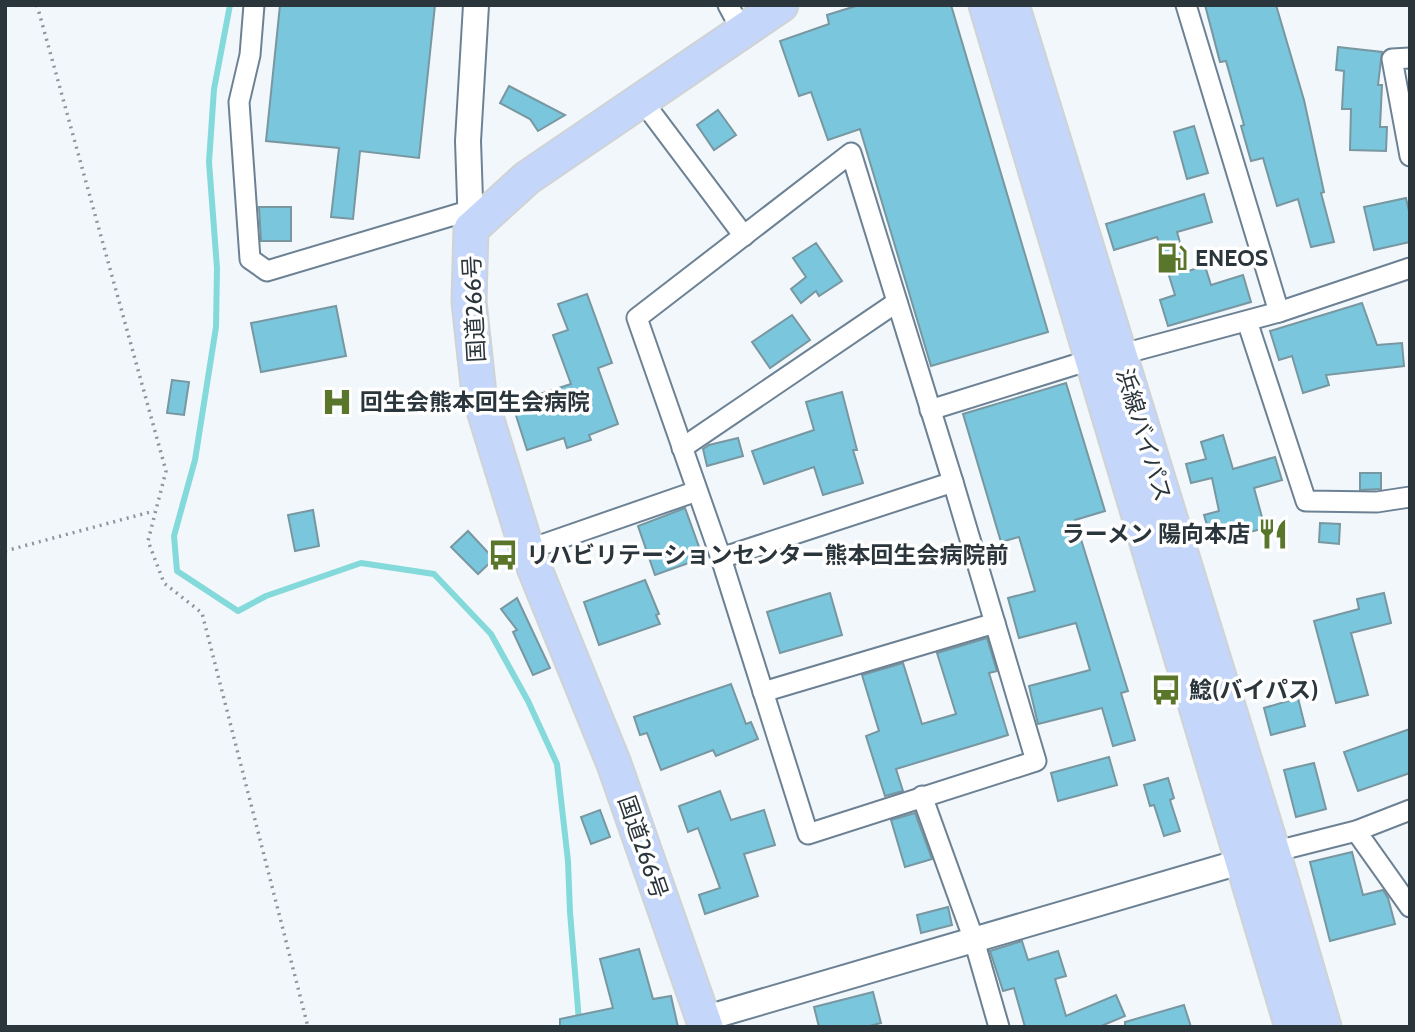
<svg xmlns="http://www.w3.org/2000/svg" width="1415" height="1032" viewBox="0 0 1415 1032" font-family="Cabin,'Noto Sans JP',sans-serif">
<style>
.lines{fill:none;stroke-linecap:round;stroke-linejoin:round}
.stream{stroke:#84d9da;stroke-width:6}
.building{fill:#79c6dd;stroke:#7897a0;stroke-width:2}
.minor-casing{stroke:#6c8294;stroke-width:23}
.tertiary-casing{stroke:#6c8294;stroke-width:28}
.trunk-casing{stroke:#d0d3d4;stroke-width:37}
.path{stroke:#8d949a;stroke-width:3.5;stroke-dasharray:2 5;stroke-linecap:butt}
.minor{stroke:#fff;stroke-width:19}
.tertiary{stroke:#fff;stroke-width:24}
.trunk{stroke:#c4d6fa;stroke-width:33}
.labels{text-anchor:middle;stroke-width:7;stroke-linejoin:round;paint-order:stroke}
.poi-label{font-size:23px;font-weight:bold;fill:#2b353c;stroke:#fff;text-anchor:start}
.street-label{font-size:23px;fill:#2b353c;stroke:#fff}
</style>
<rect width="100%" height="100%" fill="#f2f7fb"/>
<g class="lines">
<path class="stream" d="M 230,5 L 214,89 L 209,162 L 217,268 L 216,327 L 195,460 L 174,536 L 177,571 L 238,611 L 266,596 L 361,563 L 434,574 L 491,634 L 528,701 L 557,764 L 568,861 L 570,912 L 579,1021"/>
</g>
<g class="building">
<path d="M 280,5 L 435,5 L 419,158 L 360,151 L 353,219 L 331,217 L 339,148 L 266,141 Z"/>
<path d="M 859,5 L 951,5 L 1048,332 L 931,366 L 860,129 L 828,140 L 811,92 L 799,96 L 780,41 L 829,24 L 827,15 Z"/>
<path d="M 1205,5 L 1276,5 L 1304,100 L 1324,192 L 1321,193 L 1334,242 L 1311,247 L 1298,199 L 1277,206 L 1263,158 L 1251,161 L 1241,126 L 1244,125 L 1226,61 L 1220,62 Z"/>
<path d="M 1338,47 L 1382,52 L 1378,85 L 1382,85 L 1380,127 L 1387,127 L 1386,151 L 1350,150 L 1351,109 L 1342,109 L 1344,71 L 1336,70 Z"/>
<path d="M 509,86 L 565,115 L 538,131 L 530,119 L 500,103 Z"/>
<path d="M 718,110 L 736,135 L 714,150 L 697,125 Z"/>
<path d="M 1194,126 L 1208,173 L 1187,179 L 1174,132 Z"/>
<path d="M 1204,194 L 1212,222 L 1177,232 L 1188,271 L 1205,266 L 1211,285 L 1243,275 L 1251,302 L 1168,326 L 1160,300 L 1175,295 L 1157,237 L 1114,250 L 1106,224 Z"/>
<path d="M 1406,198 L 1410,215 L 1410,242 L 1374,250 L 1364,207 Z"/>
<path d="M 259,207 L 291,207 L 291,241 L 261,241 Z"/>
<path d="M 816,243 L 842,281 L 819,296 L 816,291 L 801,303 L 791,289 L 806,277 L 793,258 Z"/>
<path d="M 587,294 L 612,363 L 598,368 L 618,424 L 589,435 L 591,440 L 567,448 L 564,438 L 527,450 L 512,403 L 571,384 L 553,335 L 568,330 L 558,304 Z"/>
<path d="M 1362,303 L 1377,345 L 1402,343 L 1404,366 L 1326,375 L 1329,385 L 1303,393 L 1292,356 L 1279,360 L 1270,331 Z"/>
<path d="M 336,306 L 346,356 L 261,372 L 251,323 Z"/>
<path d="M 792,315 L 810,340 L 770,368 L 752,342 Z"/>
<path d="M 172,380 L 189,382 L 184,415 L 167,413 Z"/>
<path d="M 1066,383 L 1105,511 L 1075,520 L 1128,691 L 1121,693 L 1135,740 L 1113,746 L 1102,708 L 1038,724 L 1029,686 L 1090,670 L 1076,623 L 1019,638 L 1008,598 L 1035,591 L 1019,537 L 1001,542 L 963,414 Z"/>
<path d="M 842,392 L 857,450 L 853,450 L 863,483 L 823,495 L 814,467 L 764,484 L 752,451 L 814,430 L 806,402 Z"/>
<path d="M 1223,435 L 1233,469 L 1275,457 L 1282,480 L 1254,488 L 1265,528 L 1212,542 L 1204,515 L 1219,511 L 1212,478 L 1191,483 L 1186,464 L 1206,459 L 1201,442 Z"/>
<path d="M 738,438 L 743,456 L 707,466 L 703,449 L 709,445 Z"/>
<path d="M 1360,473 L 1381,473 L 1381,489 L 1360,490 Z"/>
<path d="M 685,508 L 703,558 L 655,575 L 638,526 Z"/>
<path d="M 313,510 L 319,546 L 295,551 L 288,515 Z"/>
<path d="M 1320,523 L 1340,524 L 1339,544 L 1319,542 Z"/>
<path d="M 468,531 L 494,559 L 478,574 L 451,547 Z"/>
<path d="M 645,580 L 659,614 L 656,615 L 660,624 L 599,645 L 584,602 Z"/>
<path d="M 830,593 L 842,635 L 780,653 L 767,612 Z"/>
<path d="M 1384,593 L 1391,623 L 1351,633 L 1368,695 L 1336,703 L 1314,621 L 1359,609 L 1357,599 Z"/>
<path d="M 517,598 L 550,668 L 533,675 L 513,632 L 517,630 L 501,609 Z"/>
<path d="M 987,638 L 997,671 L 989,673 L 1008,735 L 896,769 L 903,791 L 885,796 L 866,736 L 879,731 L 862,675 L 903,663 L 922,724 L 956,714 L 937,653 Z"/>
<path d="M 731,684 L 746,724 L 751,722 L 758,739 L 716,756 L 713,750 L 661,770 L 647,733 L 640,735 L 634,717 Z"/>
<path d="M 1298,698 L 1305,726 L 1271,735 L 1264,708 Z"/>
<path d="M 1410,729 L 1410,773 L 1358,791 L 1344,752 Z"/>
<path d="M 1109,757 L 1117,785 L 1058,801 L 1051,773 Z"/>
<path d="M 1314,763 L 1326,809 L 1296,817 L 1284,770 Z"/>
<path d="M 1168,778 L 1174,798 L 1170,800 L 1180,831 L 1164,836 L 1154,805 L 1150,806 L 1144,785 Z"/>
<path d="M 720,791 L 731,820 L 764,810 L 775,845 L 744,854 L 758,896 L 705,914 L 699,895 L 720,888 L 698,828 L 688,832 L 679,806 Z"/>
<path d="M 600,810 L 610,837 L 591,844 L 581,817 Z"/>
<path d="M 915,813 L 932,859 L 905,867 L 891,820 Z"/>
<path d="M 1352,852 L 1363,895 L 1383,890 L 1388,898 L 1395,924 L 1330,941 L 1310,862 Z"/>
<path d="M 948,907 L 952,925 L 921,933 L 917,915 Z"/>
<path d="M 1022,941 L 1028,960 L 1058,951 L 1066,976 L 1055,979 L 1066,1016 L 1116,995 L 1125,1016 L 1099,1027 L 1025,1027 L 1014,988 L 1003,991 L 990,951 Z"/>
<path d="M 639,949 L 653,999 L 671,996 L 678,1027 L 560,1027 L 560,1019 L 613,1008 L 600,959 Z"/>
<path d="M 873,992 L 881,1023 L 866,1027 L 819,1027 L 814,1007 Z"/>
<path d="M 1184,1005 L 1191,1027 L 1125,1027 L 1125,1022 Z"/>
</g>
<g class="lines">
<g class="minor-casing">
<g id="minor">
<path d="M 254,5 L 250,55 L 239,102 L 250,259 L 267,271 L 471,210"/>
<path d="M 728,5 L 742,31"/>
<path d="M 1186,5 L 1279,312"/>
<path d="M 1410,58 L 1392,59 L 1410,156"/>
<path d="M 641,99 L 744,236"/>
<path d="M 851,153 L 953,482 L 1036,761 L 808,834 L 721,558 L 637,318 Z"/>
<path d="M 1247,321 L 1306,501 L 1377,502 L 1410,497"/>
<path d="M 1119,355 L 1279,312 L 1410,268"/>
<path d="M 930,410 L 1090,360"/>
<path d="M 682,448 L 897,302"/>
<path d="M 527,550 L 697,491"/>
<path d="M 721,558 L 953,482"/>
<path d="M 763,692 L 995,623"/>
<path d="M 922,796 L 974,940 L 999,1027"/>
<path d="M 1356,831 L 1410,907"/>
<path d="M 1273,852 L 1356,831 L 1410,810"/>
</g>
</g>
<g class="tertiary-casing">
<g id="tertiary">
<path d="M 471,229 L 468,141 L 476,5"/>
<path d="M 703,1019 L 1257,857"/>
</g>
</g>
<g class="trunk-casing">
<g id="trunk">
<path d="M 986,5 L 1292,1027"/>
<path d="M 1012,5 L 1273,852 L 1324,1027"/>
<path d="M 706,1027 L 614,764 L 527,550 L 479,394 L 469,302 L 471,229 L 527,178 L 781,5"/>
</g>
</g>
<g class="path">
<path d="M 37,5 L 166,471 L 148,541 L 164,583 L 202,613 L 308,1027"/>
<path d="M 5,551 L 154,511"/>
</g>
<use href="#minor" class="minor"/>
<use href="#tertiary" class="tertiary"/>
<use href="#trunk" class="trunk"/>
</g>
<defs>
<g id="fuel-bare" transform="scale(2.415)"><path d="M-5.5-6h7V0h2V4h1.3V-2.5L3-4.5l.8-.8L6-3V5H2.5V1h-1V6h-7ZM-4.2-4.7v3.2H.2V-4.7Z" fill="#59762b" stroke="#fff" stroke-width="2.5" paint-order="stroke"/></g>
<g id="hospital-bare" transform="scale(2.415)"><path d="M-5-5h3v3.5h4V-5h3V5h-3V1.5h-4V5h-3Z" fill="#59762b" stroke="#fff" stroke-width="2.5" paint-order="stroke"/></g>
<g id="restaurant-bare" transform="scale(2.415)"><path d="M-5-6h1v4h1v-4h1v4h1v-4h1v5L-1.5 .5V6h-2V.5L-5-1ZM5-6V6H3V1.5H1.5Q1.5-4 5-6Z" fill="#59762b" stroke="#fff" stroke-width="2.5" paint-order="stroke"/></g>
<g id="bus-bare" transform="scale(2.415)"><path d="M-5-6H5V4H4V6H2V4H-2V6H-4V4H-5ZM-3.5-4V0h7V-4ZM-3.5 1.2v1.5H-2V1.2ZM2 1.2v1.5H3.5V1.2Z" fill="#59762b" stroke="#fff" stroke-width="2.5" paint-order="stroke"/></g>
</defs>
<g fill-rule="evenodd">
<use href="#fuel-bare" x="1172" y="258"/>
<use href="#hospital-bare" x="337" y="402"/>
<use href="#restaurant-bare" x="1273" y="534"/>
<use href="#bus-bare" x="503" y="555"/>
<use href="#bus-bare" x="1166" y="690"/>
</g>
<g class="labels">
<g class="poi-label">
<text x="1195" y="266">ENEOS</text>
<text x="360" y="410">回生会熊本回生会病院</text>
<text x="1250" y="542" text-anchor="end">ラーメン 陽向本店</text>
<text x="526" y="563">リハビリテーションセンター熊本回生会病院前</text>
<text x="1189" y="698">鯰(バイパス)</text>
</g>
<g class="street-label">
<text transform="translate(474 309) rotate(-93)" y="8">国道266号</text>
<text transform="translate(1144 435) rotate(73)" y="8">浜線バイパス</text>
<text transform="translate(643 847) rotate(71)" y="8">国道266号</text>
</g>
</g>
<rect width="1415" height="1032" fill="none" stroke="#2b353c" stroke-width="14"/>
</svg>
